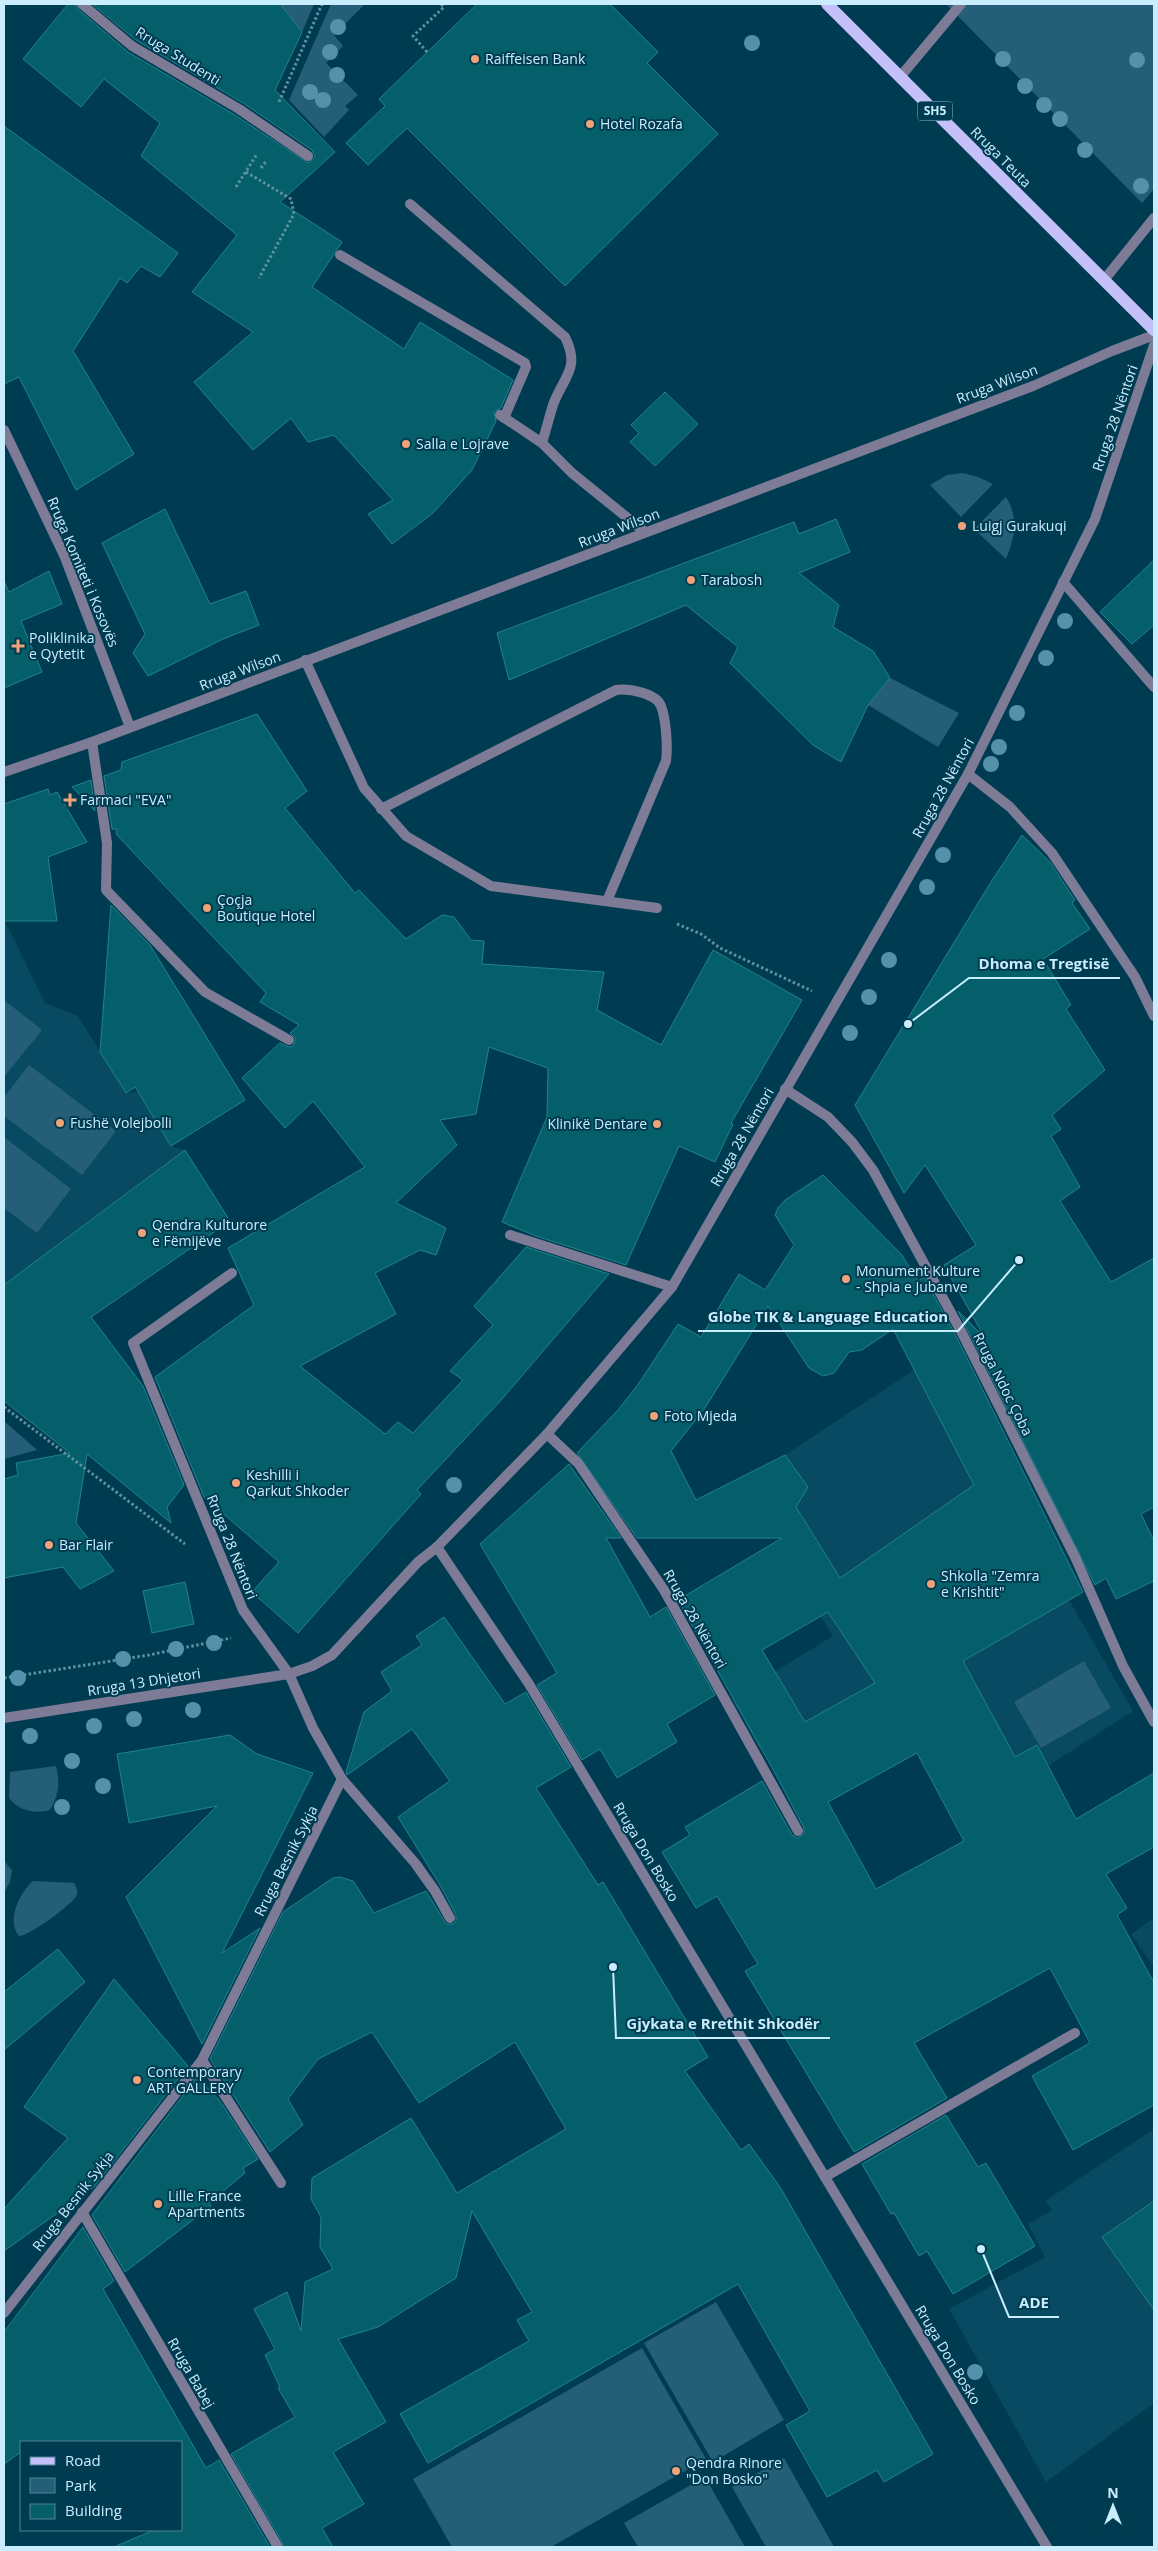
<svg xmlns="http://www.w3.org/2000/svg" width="1158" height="2551" viewBox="0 0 1158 2551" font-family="'Open Sans',sans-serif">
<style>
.built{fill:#074a61}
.green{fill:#255f77}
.building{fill:#045f6a;stroke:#218290;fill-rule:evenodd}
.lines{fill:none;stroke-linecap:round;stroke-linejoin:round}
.path{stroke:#5e8fa2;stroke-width:3;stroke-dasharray:2.5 2.5;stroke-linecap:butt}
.service{stroke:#7e7b97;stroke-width:10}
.pedestrian{stroke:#7e7b97;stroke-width:10}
.minor{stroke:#7e7b97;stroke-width:10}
.primary{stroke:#c5c0f9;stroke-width:12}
.tree{fill:#5491aa}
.poi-dot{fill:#f0a279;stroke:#003c51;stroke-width:2}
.labels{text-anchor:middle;stroke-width:4;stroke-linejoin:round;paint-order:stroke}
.shield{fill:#003c51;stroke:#8db8ca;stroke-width:1}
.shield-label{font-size:12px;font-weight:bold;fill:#caedfe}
.street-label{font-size:14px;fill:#caedfe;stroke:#003c51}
.poi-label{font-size:14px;fill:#caedfe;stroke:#003c51;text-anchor:start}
.leader{fill:none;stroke:#caedfe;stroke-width:2}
.callout-dot{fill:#caedfe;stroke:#003c51;stroke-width:2}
.callout-label{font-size:15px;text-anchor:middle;font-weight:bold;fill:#caedfe;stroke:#003c51;stroke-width:4;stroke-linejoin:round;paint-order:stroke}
</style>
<rect width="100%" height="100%" fill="#003c51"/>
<g class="built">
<path d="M 4,924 L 7,925 L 45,1003 L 78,1016 L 126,1093 L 137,1092 L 171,1146 L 185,1150 L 4,1285 Z"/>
<path d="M 950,1352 L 1069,1600 L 1133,1711 L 1048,1766 L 1037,1745 L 1015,1757 L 917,1752 L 842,1794 L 829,1771 L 789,1731 L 759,1748 L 731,1698 L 833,1636 L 791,1568 L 818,1542 L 799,1512 L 792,1516 L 807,1487 L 785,1455 L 914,1370 Z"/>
<path d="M 1154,1918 L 1154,1967 L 1131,1934 Z"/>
<path d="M 1154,2129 L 1154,2403 L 1046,2482 L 949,2309 L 1045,2257 L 1028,2224 L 1052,2210 L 1045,2201 Z"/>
</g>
<g class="green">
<path d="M 280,4 L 314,4 L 302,32 Z"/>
<path d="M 331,4 L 365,4 L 334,35 L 343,46 L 326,63 L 358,95 L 345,106 L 349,110 L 324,137 L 289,100 Z"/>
<path d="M 946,4 L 1154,4 L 1154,189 L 1142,203 Z"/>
<path d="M 962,473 L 978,477 L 993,484 L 961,517 L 930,485 L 947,475 Z"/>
<path d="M 1006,497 C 1019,519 1015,536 1006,559 L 974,529 Z"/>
<path d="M 890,678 L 959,713 L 938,747 L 868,705 Z"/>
<path d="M 4,1000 L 42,1030 L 4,1077 Z"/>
<path d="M 29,1065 L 116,1131 L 82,1175 L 4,1116 L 4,1097 Z"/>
<path d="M 4,1137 L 71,1189 L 37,1233 L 4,1208 Z"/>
<path d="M 4,1421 L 37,1450 L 4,1459 Z"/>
<path d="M 1084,1661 L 1111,1708 L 1041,1748 L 1014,1702 Z"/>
<path d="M 56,1766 C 60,1782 59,1795 50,1810 C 35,1814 19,1811 9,1798 L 10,1772 Z"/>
<path d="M 4,1861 L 12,1870 L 10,1882 L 4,1893 Z"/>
<path d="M 33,1881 L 74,1883 C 77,1889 79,1893 75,1898 C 68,1907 29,1936 19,1936 C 6,1921 20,1892 33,1881 Z"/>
<path d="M 716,2302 L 784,2420 L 713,2462 L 644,2343 Z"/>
<path d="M 642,2348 L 706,2459 L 551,2547 L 452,2547 L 413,2479 Z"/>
<path d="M 784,2458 L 834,2547 L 766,2547 L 732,2487 Z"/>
<path d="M 705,2477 L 745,2547 L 638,2547 L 624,2523 Z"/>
</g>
<g class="building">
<path d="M 68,4 L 75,4 L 78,9 L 128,52 L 235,115 L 308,163 L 315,157 L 312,150 L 243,103 L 136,40 L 92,4 L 280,4 L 302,32 L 275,90 L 335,152 L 280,202 L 342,242 L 312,287 L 404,349 L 420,322 L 513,380 L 501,408 L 494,412 L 496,421 L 472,470 L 433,513 L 392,544 L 368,514 L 393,500 L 334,435 L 308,442 L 291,418 L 253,450 L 194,382 L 253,332 L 192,292 L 237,235 L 141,156 L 160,123 L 104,79 L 81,107 L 23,59 Z"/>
<path d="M 477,4 L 610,4 L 658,52 L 647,63 L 718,134 L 565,286 L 407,128 L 368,165 L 346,143 L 385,106 L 379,99 Z"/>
<path d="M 4,126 L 178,253 L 160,277 L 141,266 L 127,283 L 120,278 L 73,351 L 134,454 L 76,490 L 19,377 L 4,384 Z"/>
<path d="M 665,392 L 698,424 L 655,466 L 630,442 L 639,433 L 631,425 Z"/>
<path d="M 165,509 L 210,604 L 246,591 L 259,625 L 223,639 L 148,676 L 133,653 L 145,634 L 102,543 Z"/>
<path d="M 836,519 L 850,552 L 799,573 L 839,605 L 833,627 L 873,651 L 890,678 L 868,705 L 841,762 L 813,745 L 730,663 L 738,647 L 686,605 L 509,680 L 497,633 L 794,522 L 799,534 Z"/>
<path d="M 1154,560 L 1154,625 L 1132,644 L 1100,612 Z"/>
<path d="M 49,571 L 62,604 L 21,621 L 42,672 L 4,688 L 4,581 L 9,592 Z"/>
<path d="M 257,714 L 307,791 L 285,808 L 355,893 L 359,890 L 406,939 L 442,915 L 454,917 L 471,940 L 484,941 L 482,964 L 604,972 L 597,1010 L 661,1045 L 713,950 L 802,1000 L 731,1123 L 733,1124 L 715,1162 L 679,1146 L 626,1265 L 536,1236 L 502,1222 L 547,1117 L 548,1068 L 489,1047 L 476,1114 L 440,1120 L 457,1145 L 396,1203 L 446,1228 L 436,1255 L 420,1250 L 375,1273 L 396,1314 L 300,1366 L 385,1434 L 398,1422 L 413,1433 L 463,1380 L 450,1371 L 493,1325 L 474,1306 L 526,1247 L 609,1274 L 502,1399 L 417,1490 L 421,1494 L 298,1633 L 252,1592 L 279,1562 L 204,1497 L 155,1377 L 254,1305 L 228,1248 L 365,1167 L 313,1101 L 285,1128 L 242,1078 L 280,1043 L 289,1047 L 293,1046 L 296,1039 L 290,1033 L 299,1025 L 260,1002 L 266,993 L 116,834 L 117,829 L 112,829 L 104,776 L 121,770 L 122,762 Z"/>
<path d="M 91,780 L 95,811 L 72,787 Z"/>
<path d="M 48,789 L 50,795 L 57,792 L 87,842 L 48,857 L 57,921 L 4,921 L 4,804 Z"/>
<path d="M 1022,835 L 1050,862 L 1075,900 L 1072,903 L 1090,929 L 1043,959 L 1071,1005 L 1066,1009 L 1105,1070 L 1052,1115 L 1061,1129 L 1051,1136 L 1080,1187 L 1060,1201 L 1111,1282 L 1154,1258 L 1154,1507 L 1141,1514 L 1154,1541 L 1154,1581 L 1116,1599 L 1106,1578 L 1095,1585 L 958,1311 L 979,1332 L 981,1331 L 944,1265 L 976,1245 L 925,1165 L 904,1193 L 855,1105 L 991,882 Z"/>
<path d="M 111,905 L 150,945 L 245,1100 L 171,1146 L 135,1087 L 126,1093 L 100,1052 Z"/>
<path d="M 185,1150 L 230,1221 L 91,1317 L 143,1386 L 184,1485 L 167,1507 L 171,1523 L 87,1454 L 76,1523 L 114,1571 L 80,1589 L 63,1567 L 4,1578 L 4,1479 L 18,1475 L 16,1463 L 70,1453 L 4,1401 L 4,1285 Z"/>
<path d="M 823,1175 L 902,1255 L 918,1281 L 924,1277 L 956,1336 L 1083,1592 L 963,1661 L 1015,1757 L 1037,1745 L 1076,1819 L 1154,1773 L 1154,1847 L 1106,1874 L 1127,1908 L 1117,1915 L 1154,1983 L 1154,2105 L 1073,2150 L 1032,2076 L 1090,2043 L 1050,1968 L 914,2043 L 947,2098 L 854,2152 L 745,1971 L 758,1964 L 717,1896 L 696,1908 L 662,1852 L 690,1835 L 685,1827 L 762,1781 L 792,1835 L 798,1838 L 804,1834 L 804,1828 L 775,1773 L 678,1600 L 782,1538 L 637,1538 L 577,1453 L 618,1410 L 637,1386 L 678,1324 L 701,1337 L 739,1274 L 765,1290 L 794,1245 L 775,1215 L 778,1208 L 785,1200 ZM 768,1306 L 809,1368 L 823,1376 L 834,1373 L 849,1352 L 862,1350 L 893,1329 L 974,1485 L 840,1578 L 796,1507 L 808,1487 L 785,1455 L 696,1500 L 671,1451 L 705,1408 ZM 828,1612 L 875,1683 L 805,1722 L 762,1650 ZM 917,1753 L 964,1841 L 876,1889 L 828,1802 Z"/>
<path d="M 569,1464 L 621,1538 L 606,1538 L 650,1617 L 666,1607 L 715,1695 L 667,1724 L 677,1742 L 617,1778 L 600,1749 L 582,1760 L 537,1685 L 557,1673 L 480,1544 Z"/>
<path d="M 185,1582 L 194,1624 L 152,1633 L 143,1591 Z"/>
<path d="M 444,1617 L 505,1704 L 526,1692 L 571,1767 L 536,1788 L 598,1885 L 603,1882 L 708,2057 L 685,2071 L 741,2150 L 749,2144 L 780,2187 L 933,2454 L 884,2482 L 877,2470 L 827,2497 L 786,2425 L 810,2411 L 738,2284 L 428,2463 L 400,2414 L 529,2341 L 517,2320 L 532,2312 L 472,2211 L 456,2278 L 378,2327 L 338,2339 L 386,2422 L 333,2452 L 364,2504 L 322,2528 L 333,2547 L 285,2547 L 231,2454 L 295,2417 L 278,2388 L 280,2387 L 265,2355 L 275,2349 L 254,2309 L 287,2292 L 301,2331 L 305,2282 L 333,2269 L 320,2247 L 321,2217 L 311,2199 L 312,2178 L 411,2118 L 457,2193 L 566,2129 L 515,2042 L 419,2103 L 372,2032 L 318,2059 L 288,2099 L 303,2125 L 270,2152 L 210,2059 L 283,1912 L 333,1878 L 340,1877 L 353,1881 L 374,1913 L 426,1891 L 446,1924 L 453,1924 L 456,1921 L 456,1915 L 440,1885 L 398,1817 L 450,1781 L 412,1729 L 347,1775 L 346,1772 L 364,1712 L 392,1691 L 381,1672 L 422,1645 L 416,1636 Z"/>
<path d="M 230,1735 L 257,1754 L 313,1773 L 222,1953 L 260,1928 L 202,2044 L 126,1897 L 217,1806 L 129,1823 L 117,1754 Z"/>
<path d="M 58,1949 L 85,1982 L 4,2050 L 4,1992 Z"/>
<path d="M 114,1979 L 188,2066 L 94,2187 L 4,2251 L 4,2209 L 68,2138 L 24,2107 Z"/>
<path d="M 197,2077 L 220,2101 L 258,2159 L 243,2168 L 245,2173 L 209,2203 L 211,2206 L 125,2272 L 92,2215 Z"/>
<path d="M 946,2115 L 978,2167 L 986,2163 L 1035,2246 L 953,2294 L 927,2251 L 919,2256 L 894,2213 L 891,2214 L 862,2164 Z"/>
<path d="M 1154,2201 L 1154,2310 L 1102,2237 Z"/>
<path d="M 83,2227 L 114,2281 L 103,2289 L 206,2468 L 219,2460 L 270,2547 L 114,2547 L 154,2530 L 181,2530 L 181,2442 L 21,2442 L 21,2452 L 4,2464 L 4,2332 Z"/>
</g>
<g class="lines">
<g class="path">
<path d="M 427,52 L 413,36 L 444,7 L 441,4"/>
<path d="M 279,102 L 322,4"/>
<path d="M 261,168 L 267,160"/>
<path d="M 246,172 L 291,199 L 294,214 L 259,278"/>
<path d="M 236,187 L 257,154"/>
<path d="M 677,924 L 701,934 L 720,948 L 812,991"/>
<path d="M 4,1407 L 185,1544"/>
<path d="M 4,1678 L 149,1655 L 231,1638"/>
</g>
<g class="service">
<path d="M 82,4 L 132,46 L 239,109 L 308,156"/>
<path d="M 900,77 L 961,4"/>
<path d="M 410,204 L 565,337 C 581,369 563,377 553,405 C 549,418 546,430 542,443"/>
<path d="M 340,255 L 525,363 L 526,367 L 504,418"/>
<path d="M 500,415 L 542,443 L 572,473 L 645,532"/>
<path d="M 305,660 L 364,788 L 406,836 L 491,886 L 657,908"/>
<path d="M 381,809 L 616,690 C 628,688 656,693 661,706 C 666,719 668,747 666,761 L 607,901"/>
<path d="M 232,1273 L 133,1343 L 243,1610 L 289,1674"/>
<path d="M 825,2177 L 1075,2033"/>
</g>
<g class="pedestrian">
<path d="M 1063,582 L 1154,687"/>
<path d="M 785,1089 L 828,1117 L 852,1142 L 873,1170 L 962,1333 L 1076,1559 L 1123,1666 L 1154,1722"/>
<path d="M 510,1235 L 672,1287"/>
<path d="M 547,1434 L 578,1463 L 664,1590 L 798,1831"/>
</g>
<g class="minor">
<path d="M 1104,280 L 1154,218"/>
<path d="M 4,430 L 64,555 L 130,727"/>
<path d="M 92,742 L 107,843 L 106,890 L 205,992 L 289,1040"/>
<path d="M 4,772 L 92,742 L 1033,386 L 1112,351 L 1154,335"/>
<path d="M 968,774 L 1010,807 L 1052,853 L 1135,977 L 1154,1016"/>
<path d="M 437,1547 L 529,1684 L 1047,2547"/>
<path d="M 289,1674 L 313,1728 L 342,1779 L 415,1863 L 435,1891 L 450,1918"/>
<path d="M 4,1718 L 289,1674 L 312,1666 L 332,1655 L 418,1562 L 437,1547 L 547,1434 L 672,1287 L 968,774 L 1095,519 L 1154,345"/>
<path d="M 202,2060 L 281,2183"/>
<path d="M 82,2212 L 278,2547"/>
<path d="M 4,2313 L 202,2060 L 342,1779"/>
</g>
<path class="primary" d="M 827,4 L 1154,330"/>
</g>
<g class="tree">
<circle cx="338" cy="27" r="8"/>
<circle cx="752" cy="43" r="8"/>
<circle cx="330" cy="52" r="8"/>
<circle cx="1003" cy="59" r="8"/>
<circle cx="1137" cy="60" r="8"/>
<circle cx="337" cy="75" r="8"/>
<circle cx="1025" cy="86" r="8"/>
<circle cx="310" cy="92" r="8"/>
<circle cx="323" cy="100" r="8"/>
<circle cx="1044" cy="105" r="8"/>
<circle cx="1060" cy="119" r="8"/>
<circle cx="1085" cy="150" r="8"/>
<circle cx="1141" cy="186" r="8"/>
<circle cx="1065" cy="621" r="8"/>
<circle cx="1046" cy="658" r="8"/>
<circle cx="1017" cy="713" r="8"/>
<circle cx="999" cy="747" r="8"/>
<circle cx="991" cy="764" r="8"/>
<circle cx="943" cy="855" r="8"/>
<circle cx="927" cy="887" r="8"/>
<circle cx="889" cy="960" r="8"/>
<circle cx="869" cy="997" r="8"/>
<circle cx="850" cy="1033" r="8"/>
<circle cx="454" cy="1485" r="8"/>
<circle cx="214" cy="1643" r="8"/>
<circle cx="176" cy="1649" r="8"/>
<circle cx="123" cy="1659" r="8"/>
<circle cx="18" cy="1678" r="8"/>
<circle cx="193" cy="1710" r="8"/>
<circle cx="134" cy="1719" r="8"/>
<circle cx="94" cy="1726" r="8"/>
<circle cx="30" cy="1736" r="8"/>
<circle cx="72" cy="1761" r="8"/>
<circle cx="103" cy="1786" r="8"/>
<circle cx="62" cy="1807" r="8"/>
<circle cx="975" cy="2372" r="8"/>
</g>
<g class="poi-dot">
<circle cx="475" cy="59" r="5"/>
<circle cx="590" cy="124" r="5"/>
<circle cx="406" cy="444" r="5"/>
<circle cx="962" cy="526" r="5"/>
<circle cx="691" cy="580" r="5"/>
<path d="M15.5 638.5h5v5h5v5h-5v5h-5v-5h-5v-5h5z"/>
<path d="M67.5 792.5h5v5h5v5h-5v5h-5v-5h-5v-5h5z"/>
<circle cx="207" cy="908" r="5"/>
<circle cx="60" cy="1123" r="5"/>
<circle cx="657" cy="1124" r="5"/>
<circle cx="142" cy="1233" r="5"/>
<circle cx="846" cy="1279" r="5"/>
<circle cx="654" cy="1416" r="5"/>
<circle cx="236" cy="1483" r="5"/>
<circle cx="49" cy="1545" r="5"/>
<circle cx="931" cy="1584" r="5"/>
<circle cx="137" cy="2080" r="5"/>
<circle cx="158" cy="2204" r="5"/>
<circle cx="676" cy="2471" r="5"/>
</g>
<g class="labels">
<rect class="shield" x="917.5" y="101.5" width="35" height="19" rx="4"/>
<g class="shield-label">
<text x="935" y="115">SH5</text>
</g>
<g class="street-label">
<text transform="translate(178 56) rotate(32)" y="5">Rruga Studenti</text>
<text transform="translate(1001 157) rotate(45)" y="5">Rruga Teuta</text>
<text transform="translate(997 384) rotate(-21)" y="5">Rruga Wilson</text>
<text transform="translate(1115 418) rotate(-71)" y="5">Rruga 28 Nëntori</text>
<text transform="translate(619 528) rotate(-21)" y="5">Rruga Wilson</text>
<text transform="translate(83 572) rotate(67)" y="5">Rruga Komiteti i Kosovës</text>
<text transform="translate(240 671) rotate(-21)" y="5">Rruga Wilson</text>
<text transform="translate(943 788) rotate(-61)" y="5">Rruga 28 Nëntori</text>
<text transform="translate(742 1137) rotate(-60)" y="5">Rruga 28 Nëntori</text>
<text transform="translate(1003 1384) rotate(63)" y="5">Rruga Ndoc Çoba</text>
<text transform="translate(232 1547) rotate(68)" y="5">Rruga 28 Nëntori</text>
<text transform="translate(695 1619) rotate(60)" y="5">Rruga 28 Nëntori</text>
<text transform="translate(144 1682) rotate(-9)" y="5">Rruga 13 Dhjetori</text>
<text transform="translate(646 1852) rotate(59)" y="5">Rruga Don Bosko</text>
<text transform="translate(286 1861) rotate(-63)" y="5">Rruga Besnik Sykja</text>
<text transform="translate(73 2201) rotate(-52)" y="5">Rruga Besnik Sykja</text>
<text transform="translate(948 2355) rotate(59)" y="5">Rruga Don Bosko</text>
<text transform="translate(191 2373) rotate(60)" y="5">Rruga Babej</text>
</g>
<g class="poi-label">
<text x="485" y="64">Raiffeisen Bank</text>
<text x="600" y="129">Hotel Rozafa</text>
<text x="416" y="449">Salla e Lojrave</text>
<text x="972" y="531">Luigj Gurakuqi</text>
<text x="701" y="585">Tarabosh</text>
<text x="29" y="643">Poliklinika<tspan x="29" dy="16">e Qytetit</tspan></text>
<text x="80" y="805">Farmaci "EVA"</text>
<text x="217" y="905">Çoçja<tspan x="217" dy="16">Boutique Hotel</tspan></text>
<text x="70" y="1128">Fushë Volejbolli</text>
<text x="647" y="1129" text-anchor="end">Klinikë Dentare</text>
<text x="152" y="1230">Qendra Kulturore<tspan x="152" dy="16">e Fëmijëve</tspan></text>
<text x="856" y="1276">Monument Kulture<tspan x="856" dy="16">- Shpia e Jubanve</tspan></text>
<text x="664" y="1421">Foto Mjeda</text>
<text x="246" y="1480">Keshilli i<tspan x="246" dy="16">Qarkut Shkoder</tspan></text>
<text x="59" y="1550">Bar Flair</text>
<text x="941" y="1581">Shkolla "Zemra<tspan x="941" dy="16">e Krishtit"</tspan></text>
<text x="147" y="2077">Contemporary<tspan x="147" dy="16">ART GALLERY</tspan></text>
<text x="168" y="2201">Lille France<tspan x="168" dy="16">Apartments</tspan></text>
<text x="686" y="2468">Qendra Rinore<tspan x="686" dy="16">"Don Bosko"</tspan></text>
</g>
</g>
<path class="leader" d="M908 1024L969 978H1120M1019 1260L958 1331H698M613 1967L616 2038H830M981 2249L1009 2317H1059"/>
<g class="callout-dot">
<circle cx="908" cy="1024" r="5"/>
<circle cx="1019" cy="1260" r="5"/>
<circle cx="613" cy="1967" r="5"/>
<circle cx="981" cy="2249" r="5"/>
</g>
<g class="callout-label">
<text x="1044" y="969">Dhoma e Tregtisë</text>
<text x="828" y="1322">Globe TIK &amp; Language Education</text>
<text x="723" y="2029">Gjykata e Rrethit Shkodër</text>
<text x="1034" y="2308">ADE</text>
</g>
<rect width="1158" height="2551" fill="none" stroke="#caedfe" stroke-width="10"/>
<rect x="20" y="2441" width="162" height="90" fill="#003c51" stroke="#518396"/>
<rect x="30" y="2457" width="25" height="8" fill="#c5c0f9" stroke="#518396"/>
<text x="65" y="2466" font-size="15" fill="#caedfe">Road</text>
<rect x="30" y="2478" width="25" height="15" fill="#255f77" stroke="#518396"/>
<text x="65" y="2491" font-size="15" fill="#caedfe">Park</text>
<rect x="30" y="2504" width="25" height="15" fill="#045f6a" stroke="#518396"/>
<text x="65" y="2516" font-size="15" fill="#caedfe">Building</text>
<g transform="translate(1113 2506)" stroke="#003c51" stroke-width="4" paint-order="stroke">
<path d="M0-4L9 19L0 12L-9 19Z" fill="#caedfe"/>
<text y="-8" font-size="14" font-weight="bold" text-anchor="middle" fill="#caedfe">N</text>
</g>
</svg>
